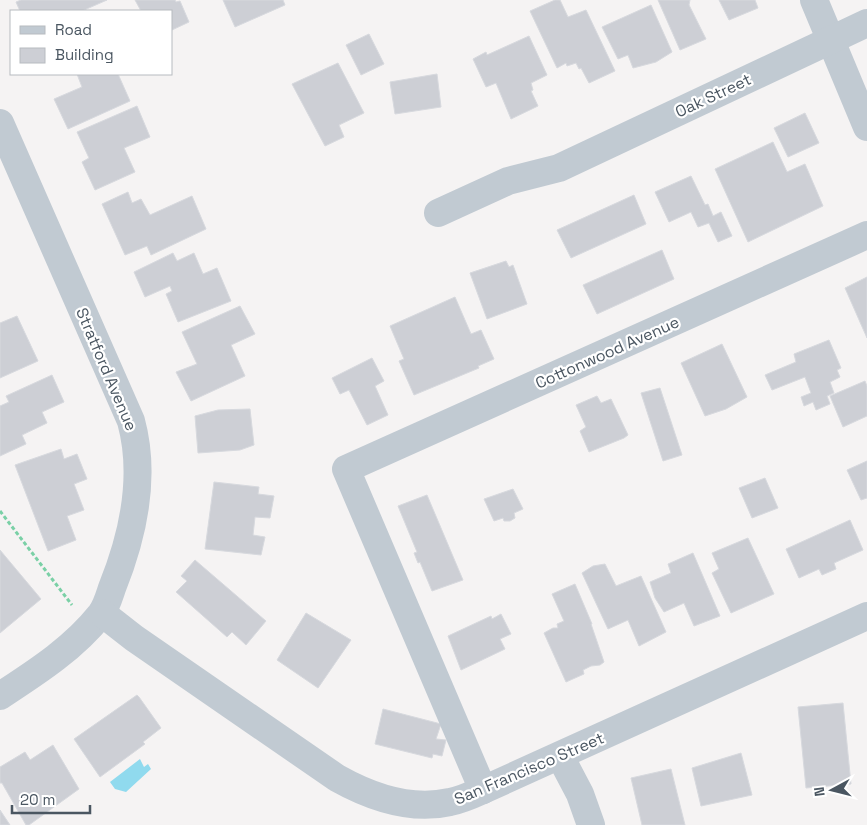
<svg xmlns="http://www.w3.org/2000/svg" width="867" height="825" viewBox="0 0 867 825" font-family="'Space Grotesk',sans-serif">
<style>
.water{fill:#90daee}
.building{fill:#cdcfd5;stroke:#d7d9de}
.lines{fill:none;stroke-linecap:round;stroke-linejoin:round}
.path{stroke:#7ad0a6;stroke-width:3;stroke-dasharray:4 2.5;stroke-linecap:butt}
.minor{stroke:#c1cad2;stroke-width:28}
.labels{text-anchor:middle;stroke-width:4.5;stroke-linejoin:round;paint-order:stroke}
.street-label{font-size:16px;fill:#4a5661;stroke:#fff}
</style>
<rect width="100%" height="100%" fill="#f5f3f3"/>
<path class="water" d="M 140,759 L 144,767 L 148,764 L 151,769 L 126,792 L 115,789 L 110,782 Z"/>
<g class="building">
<path d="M 21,0 L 107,0 L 82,11 L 20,11 L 16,2 Z"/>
<path d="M 135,0 L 175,0 L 176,2 L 180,1 L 189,22 L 172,30 L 171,11 L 141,11 Z"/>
<path d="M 223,0 L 283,0 L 285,5 L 235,27 Z"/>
<path d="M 555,0 L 560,0 L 568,17 L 586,10 L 615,71 L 589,83 L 581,68 L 579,69 L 576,63 L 567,66 L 566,63 L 557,68 L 530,11 Z"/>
<path d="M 658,0 L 690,0 L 689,5 L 706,39 L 680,50 Z"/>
<path d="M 719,0 L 755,0 L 758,8 L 729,20 Z"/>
<path d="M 651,5 L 672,52 L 656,62 L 633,68 L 628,55 L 618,59 L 602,27 Z"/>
<path d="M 369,34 L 384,64 L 361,75 L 346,45 Z"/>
<path d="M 529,36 L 547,75 L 531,83 L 533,90 L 531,91 L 538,106 L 511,119 L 496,83 L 486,87 L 473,59 L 486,52 L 487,55 Z"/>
<path d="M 338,63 L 364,113 L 339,125 L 344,137 L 325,146 L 292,84 Z"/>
<path d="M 77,74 L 118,74 L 130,101 L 68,129 L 54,99 L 82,87 Z"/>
<path d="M 437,74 L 441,107 L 395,114 L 390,82 Z"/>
<path d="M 137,106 L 150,137 L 124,148 L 135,172 L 95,190 L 82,162 L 89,158 L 77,132 Z"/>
<path d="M 805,113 L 819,143 L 788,157 L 774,128 Z"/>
<path d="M 773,142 L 787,172 L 805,164 L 823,206 L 748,242 L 715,169 Z"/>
<path d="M 691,176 L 705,205 L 708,204 L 713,216 L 721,212 L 732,236 L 718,242 L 709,223 L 698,227 L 691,212 L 669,222 L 655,192 Z"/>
<path d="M 128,192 L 132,203 L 141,199 L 150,215 L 192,196 L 206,229 L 151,255 L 147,246 L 125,255 L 102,204 Z"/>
<path d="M 634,195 L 646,224 L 571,258 L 557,230 Z"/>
<path d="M 662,250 L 674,279 L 597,314 L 583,285 Z"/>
<path d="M 173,253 L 177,261 L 194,253 L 203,274 L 217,268 L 231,301 L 178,322 L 166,294 L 172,291 L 170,286 L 145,297 L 134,272 Z"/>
<path d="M 506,261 L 509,267 L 513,265 L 527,304 L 487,319 L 470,273 Z"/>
<path d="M 867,277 L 867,338 L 845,288 Z"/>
<path d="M 455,297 L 471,334 L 481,330 L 494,359 L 478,366 L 479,368 L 414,395 L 399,361 L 404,359 L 390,326 Z"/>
<path d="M 240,306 L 255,334 L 231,345 L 245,376 L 191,401 L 176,372 L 197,364 L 182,332 Z"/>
<path d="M 17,316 L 38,361 L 0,378 L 0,323 Z"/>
<path d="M 829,340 L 841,368 L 837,370 L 840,377 L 830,382 L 834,393 L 827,396 L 830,404 L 816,410 L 813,402 L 804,406 L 801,397 L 811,393 L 805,377 L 772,390 L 765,375 L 796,362 L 794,354 Z"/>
<path d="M 722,344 L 747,397 L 726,409 L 705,416 L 681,363 Z"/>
<path d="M 372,358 L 384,381 L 375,386 L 388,415 L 367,425 L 349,390 L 340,394 L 332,378 Z"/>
<path d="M 52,375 L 64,402 L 42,412 L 47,423 L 22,435 L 26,444 L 0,456 L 0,406 L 9,402 L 6,396 Z"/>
<path d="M 865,381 L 867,386 L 867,416 L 843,427 L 830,396 Z"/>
<path d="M 660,388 L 682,455 L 663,461 L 641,393 Z"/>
<path d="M 597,396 L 601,403 L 611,399 L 628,435 L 624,438 L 589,452 L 580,431 L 586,427 L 576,405 Z"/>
<path d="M 250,409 L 254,445 L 240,450 L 198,453 L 195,416 L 218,410 Z"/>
<path d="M 61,449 L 64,459 L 77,454 L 87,479 L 74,484 L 84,510 L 67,516 L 76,540 L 48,551 L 15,465 Z"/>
<path d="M 867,461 L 867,498 L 861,500 L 847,470 Z"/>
<path d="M 765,478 L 778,508 L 752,518 L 739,488 Z"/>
<path d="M 214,482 L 259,487 L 258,494 L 274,496 L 270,518 L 255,517 L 253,535 L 265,537 L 261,555 L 205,549 Z"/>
<path d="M 513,489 L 523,509 L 514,513 L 515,518 L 510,521 L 504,521 L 503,518 L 494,521 L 484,499 Z"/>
<path d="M 427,495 L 463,580 L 432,591 L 420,562 L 418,563 L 414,553 L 417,552 L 398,506 Z"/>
<path d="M 850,520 L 863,550 L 834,563 L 836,569 L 822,575 L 819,569 L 799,578 L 786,549 Z"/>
<path d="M 748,538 L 774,594 L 731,613 L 712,573 L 719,569 L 712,553 Z"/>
<path d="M 0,550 L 41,599 L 0,633 Z"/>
<path d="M 693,553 L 720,616 L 694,626 L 684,603 L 664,612 L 655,598 L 650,582 L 671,573 L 668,564 Z"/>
<path d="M 195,560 L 266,621 L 246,645 L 232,632 L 227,637 L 176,592 L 187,581 L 181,576 Z"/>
<path d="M 605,564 L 616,586 L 641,576 L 666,632 L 639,646 L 628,620 L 608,629 L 582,573 L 593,566 Z"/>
<path d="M 575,584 L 592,624 L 591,624 L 604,662 L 600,665 L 591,666 L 583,670 L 584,674 L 566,682 L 544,633 L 553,628 L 558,628 L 557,624 L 564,621 L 552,594 Z"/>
<path d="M 306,613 L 351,640 L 318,688 L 277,660 Z"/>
<path d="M 501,614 L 511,634 L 500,639 L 505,649 L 461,670 L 448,636 L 491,616 L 492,619 Z"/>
<path d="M 137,695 L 139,697 L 161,728 L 143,742 L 145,744 L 100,777 L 74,739 Z"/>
<path d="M 843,703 L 851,784 L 806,788 L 798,707 Z"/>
<path d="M 383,709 L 441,724 L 436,739 L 446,740 L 442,756 L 433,754 L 432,758 L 375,744 Z"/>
<path d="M 53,745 L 79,789 L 29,825 L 26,825 L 2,783 L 0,783 L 0,767 L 25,752 L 30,760 Z"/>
<path d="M 741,753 L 752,795 L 701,806 L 692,768 Z"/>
<path d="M 671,769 L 685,825 L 642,825 L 631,778 Z"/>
<path d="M 0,810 L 10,825 L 0,825 Z"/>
</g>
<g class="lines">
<path class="path" d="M 0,511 L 72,605"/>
<g class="minor">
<path d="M 814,0 L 867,127"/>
<path d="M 0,123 L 131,421 C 146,476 133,536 112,588 C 109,597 106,608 100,615 C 73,649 35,673 0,696"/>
<path d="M 438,213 L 508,181 L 559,168 L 867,23"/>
<path d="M 102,613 L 134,638 L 337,778 C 371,797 411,811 450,802 C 461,800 472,795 483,790 L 867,616"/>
<path d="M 560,756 L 580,794 L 591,825"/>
<path d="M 483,790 L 346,469 L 867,235"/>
</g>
</g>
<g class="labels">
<g class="street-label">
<text transform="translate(713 95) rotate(-25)" y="6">Oak Street</text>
<text transform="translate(607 352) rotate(-24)" y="6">Cottonwood Avenue</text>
<text transform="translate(107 369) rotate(67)" y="6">Stratford Avenue</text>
<text transform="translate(529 768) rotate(-23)" y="6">San Francisco Street</text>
</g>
</g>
<rect x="10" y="10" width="162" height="65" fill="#ffffff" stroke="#b7bbc0"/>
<rect x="20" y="26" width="25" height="8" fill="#c1cad2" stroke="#b7bbc0"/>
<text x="55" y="35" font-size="15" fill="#4a5661">Road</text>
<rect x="20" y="48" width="25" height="15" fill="#cdcfd5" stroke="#b7bbc0"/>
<text x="55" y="60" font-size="15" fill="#4a5661">Building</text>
<g transform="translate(832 790) rotate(263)" stroke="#ffffff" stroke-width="4" paint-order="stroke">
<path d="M0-4L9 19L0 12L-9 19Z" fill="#4a5661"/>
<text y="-8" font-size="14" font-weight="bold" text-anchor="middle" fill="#4a5661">N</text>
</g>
<path d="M12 805v8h78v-8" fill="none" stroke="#4a5661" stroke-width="2.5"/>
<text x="20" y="805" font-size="15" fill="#4a5661" stroke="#ffffff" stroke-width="4" paint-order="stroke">20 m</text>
</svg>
